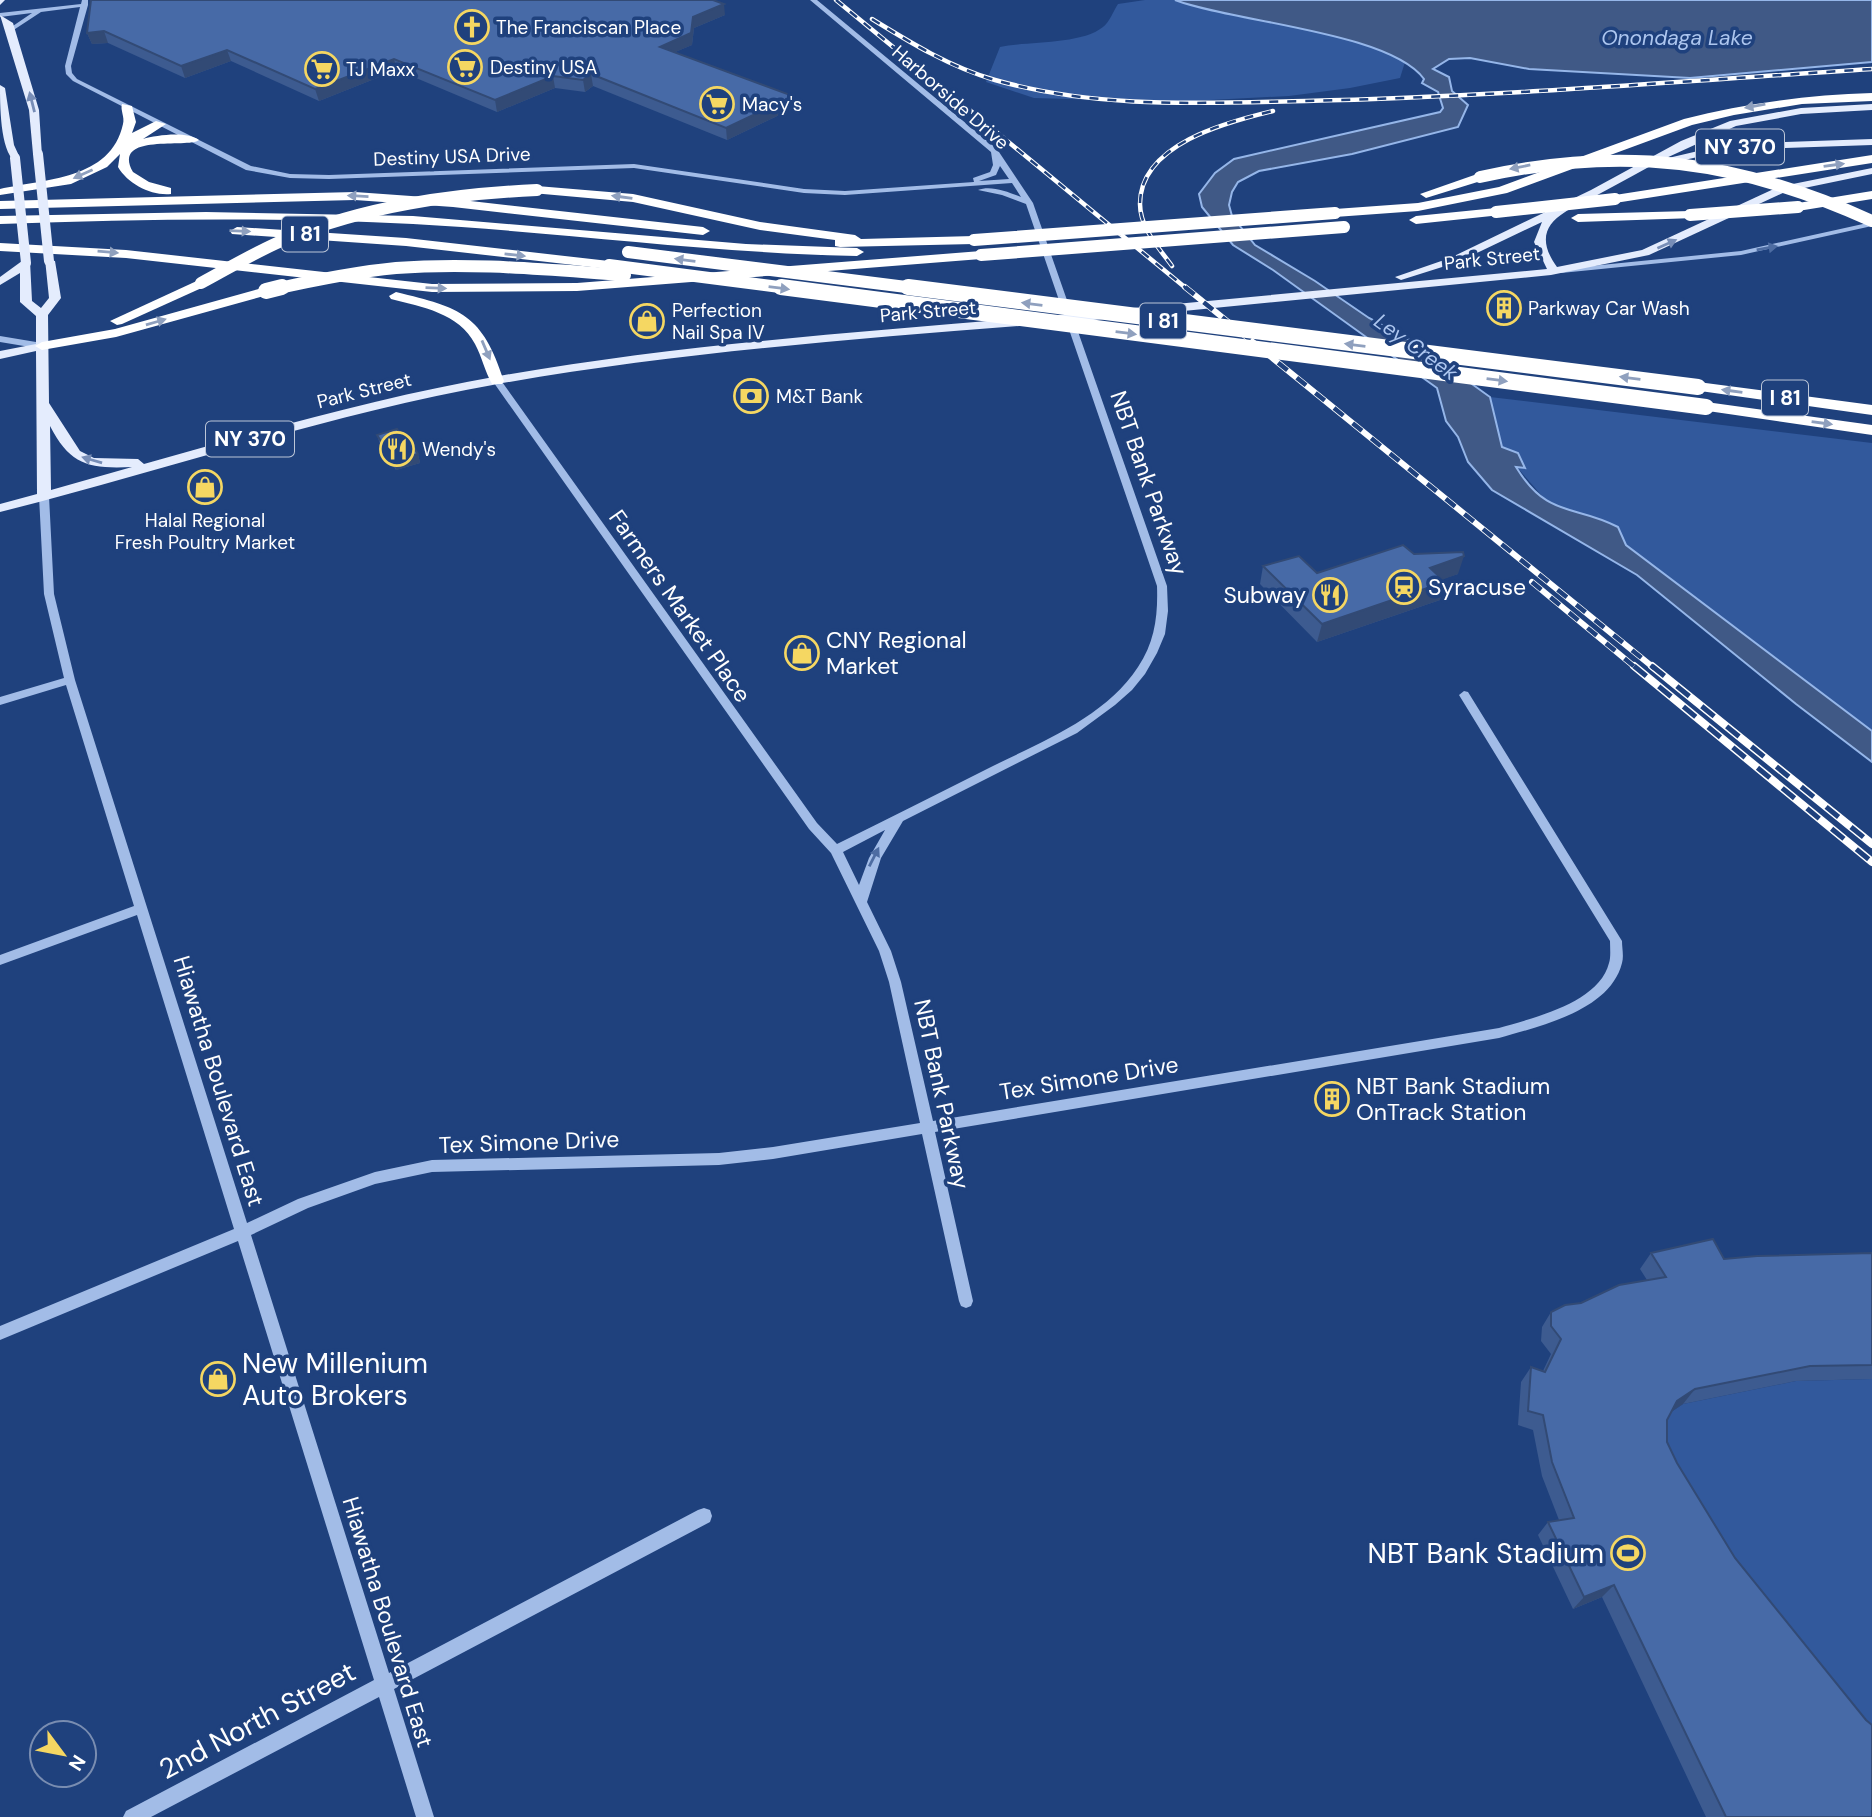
<svg xmlns="http://www.w3.org/2000/svg" width="1872" height="1817" viewBox="0 0 1872 1817" font-family="'DM Sans',sans-serif">
<style>
.green{fill:#32599c}
.water{fill:#405986;stroke:#95b6e9;stroke-width:2}
.lines{fill:none;stroke-linecap:round;stroke-linejoin:round}
.minor{fill:#a2bce7;fill-rule:evenodd}
.major{fill:#e4ecfd;fill-rule:evenodd}
.highway{fill:#fff;fill-rule:evenodd}
.rail-far2-casing{stroke:#fff;stroke-width:4.5}
.rail-far1-casing{stroke:#fff;stroke-width:6}
.rail-casing{stroke:#fff;stroke-width:8}
.rail-far2{stroke:#1f417d;stroke-width:2.5;stroke-dasharray:9;stroke-linecap:butt}
.rail-far1{stroke:#1f417d;stroke-width:4.5;stroke-dasharray:12;stroke-linecap:butt}
.rail{stroke:#1f417d;stroke-width:5;stroke-dasharray:16;stroke-linecap:butt}
.major-bridge{stroke:#e4ecfd;stroke-width:10}
.highway-bridge-far1{stroke:#fff;stroke-width:12}
.highway-bridge{stroke:#fff;stroke-width:16}
.wall{fill:#3d5b90}
.shaded-wall{fill:#324a75}
.building{fill:#476aa7;stroke:#324a75;stroke-width:2}
.oneway{fill:#788eb7}
.oneway2{fill:#8fa0be}
.oneway3{fill:#4d6ca2}
.labels{text-anchor:middle;stroke-width:7;stroke-linejoin:round;paint-order:stroke}
.far-poi-label{font-size:19px;fill:#fff;stroke:#1f417d;text-anchor:start}
.far-street-label{font-size:19px;fill:#fff;stroke:#1f417d}
.far-water-label{font-size:21px;font-style:italic;fill:#adc6ef;stroke:#1f417d}
.shield{fill:#1f417d;stroke:#bcc6d8;stroke-width:2}
.shield-label{font-size:21px;font-weight:bold;fill:#fff}
.street-label{font-size:23px;fill:#fff;stroke:#1f417d}
.poi-label{font-size:23px;fill:#fff;stroke:#1f417d;text-anchor:start}
.near-poi-label{font-size:28px;fill:#fff;stroke:#1f417d;text-anchor:start}
.near-street-label{font-size:28px;fill:#fff;stroke:#1f417d}
</style>
<rect width="100%" height="100%" fill="#1f417d"/>
<g class="green">
<path d="M 1145,0 L 1175,0 L 1336,36 L 1369,45 L 1405,62 L 1400,78 L 1350,88 L 1289,96 L 1172,102 L 1034,98 L 986,82 L 1000,47 C 1027,41 1081,45 1103,27 C 1109,23 1114,10 1118,4 Z"/>
<path d="M 1490,397 L 1872,443 L 1872,731 L 1626,545 L 1618,527 L 1549,504 L 1516,466 L 1524,468 L 1502,447 Z"/>
<path d="M 1872,1379 L 1872,1749 L 1664,1477 L 1665,1416 L 1683,1404 L 1796,1381 Z"/>
</g>
<path class="water" d="M 1175,0 L 1872,0 L 1872,62 L 1690,78 L 1529,69 L 1470,58 L 1449,59 L 1433,69 L 1449,77 L 1452,91 L 1468,105 L 1458,127 L 1352,154 L 1259,171 L 1238,182 L 1232,192 L 1229,205 L 1232,216 L 1255,245 L 1315,281 L 1369,318 L 1412,341 L 1490,397 L 1502,447 L 1518,453 L 1525,468 L 1516,467 C 1548,519 1574,504 1618,527 L 1626,545 L 1872,731 L 1872,762 L 1796,704 L 1637,575 L 1492,490 L 1468,462 L 1458,437 L 1446,421 L 1437,388 L 1273,270 L 1233,245 L 1202,207 L 1199,194 L 1215,173 L 1234,159 L 1440,112 L 1443,108 L 1438,92 L 1422,83 L 1424,79 C 1390,32 1233,22 1175,0 Z"/>
<g class="lines">
<g class="minor">
<path d="M 82,0 L 88,0 L 88,5 L 71,66 L 72,73 L 77,79 L 251,166 L 290,174 L 329,175 L 634,164 L 804,189 L 845,191 L 974,182 L 973,178 L 990,172 L 993,165 L 991,152 L 810,0 L 817,0 L 997,149 L 1033,203 L 1167,586 L 1168,611 L 1165,634 L 1157,653 L 1145,674 L 1132,690 L 1115,705 L 1077,733 L 903,821 L 881,858 L 867,902 L 891,951 L 901,982 L 933,1121 L 1499,1028 C 1533,1018 1599,1003 1609,963 C 1611,957 1610,948 1610,941 L 1459,695 L 1464,691 L 1468,692 L 1622,941 C 1622,948 1624,956 1622,963 C 1610,1011 1540,1026 1499,1038 L 935,1132 L 973,1301 L 971,1306 L 966,1308 L 961,1306 L 959,1301 L 922,1134 L 773,1159 L 719,1165 L 432,1172 L 375,1184 L 308,1208 L 251,1235 L 389,1673 L 698,1510 L 704,1508 L 710,1510 L 712,1516 L 710,1522 L 394,1689 L 434,1817 L 416,1817 L 379,1697 L 151,1817 L 123,1817 L 126,1811 L 374,1680 L 238,1241 L 0,1340 L 0,1326 L 234,1229 L 137,915 L 0,965 L 0,955 L 134,906 L 66,685 L 0,705 L 0,697 L 64,678 L 44,594 L 39,496 L 44,493 L 49,496 L 54,594 L 75,680 L 247,1223 L 298,1199 L 375,1172 L 432,1160 L 719,1153 L 773,1147 L 920,1123 L 889,982 L 879,951 L 831,853 L 809,829 L 494,383 L 494,379 L 500,379 L 817,823 L 837,844 C 887,819 936,795 985,770 C 1038,743 1104,719 1138,667 C 1155,642 1158,615 1157,586 L 1026,204 L 1002,195 L 978,190 C 991,185 1008,192 1021,197 L 1012,183 L 845,195 L 804,193 L 634,168 L 329,179 L 290,178 L 246,170 L 73,81 L 66,74 L 65,66 L 80,7 L 41,12 L 9,33 L 6,31 L 7,30 L 32,13 L 0,17 L 0,13 L 81,4 ZM 1000,166 L 1009,179 L 979,181 L 996,175 ZM 885,830 L 869,858 L 859,885 L 843,852 Z"/>
<path d="M 1872,222 L 1872,226 L 1741,255 L 1561,273 L 1557,271 L 1561,269 L 1741,251 Z"/>
<path d="M 0,336 L 42,343 L 46,346 L 42,349 L 0,342 Z"/>
</g>
<g class="major">
<path d="M 0,0 L 5,0 L 0,5 Z"/>
<path d="M 0,15 L 13,23 L 39,110 L 42,156 L 33,154 L 29,110 Z"/>
<path d="M 0,85 L 5,88 L 14,145 L 20,158 L 15,161 C 0,151 0,104 0,85 Z"/>
<path d="M 1872,104 L 1872,110 L 1801,114 L 1736,126 L 1664,159 L 1728,144 L 1872,139 L 1872,145 L 1728,150 L 1667,164 L 1663,163 L 1663,159 C 1643,170 1622,182 1601,193 C 1569,210 1525,223 1557,267 L 1642,250 L 1778,187 L 1872,168 L 1872,174 L 1785,192 L 1649,255 L 1551,275 L 1133,316 L 1127,312 L 1133,308 L 1547,269 L 1534,242 L 1542,222 L 1458,262 L 1401,280 L 1395,277 L 1450,258 L 1591,190 L 1681,141 L 1730,121 L 1801,108 Z"/>
<path d="M 45,259 L 55,261 L 61,298 L 48,315 L 49,403 L 80,451 L 94,458 L 138,459 L 144,464 C 261,431 379,397 499,376 C 699,341 903,329 1105,311 L 1111,315 L 1105,319 C 903,336 698,348 498,384 C 329,414 166,470 0,512 L 0,504 L 37,494 L 36,351 L 0,359 L 0,351 L 36,344 L 36,316 L 20,302 L 20,273 L 0,285 L 0,277 L 22,261 L 30,261 L 32,301 L 41,308 L 49,298 ZM 50,426 C 70,465 89,469 132,467 L 51,490 Z"/>
</g>
<g class="highway">
<path d="M 1872,93 L 1872,101 L 1802,104 L 1734,115 L 1692,125 L 1507,193 L 1418,211 L 1335,217 L 1328,213 L 1335,209 L 1418,203 L 1499,187 L 1684,119 C 1746,103 1808,95 1872,93 Z"/>
<path d="M 122,104 L 132,106 L 136,122 L 132,133 L 156,121 L 166,124 L 143,139 C 157,135 187,131 199,140 C 188,149 111,132 133,172 L 149,182 L 171,188 L 171,194 C 151,196 128,184 118,167 L 120,154 L 107,167 L 71,184 L 0,195 L 0,189 C 44,179 111,180 123,124 C 125,117 120,110 122,104 Z"/>
<path d="M 1872,155 L 1872,163 L 1615,203 L 1609,199 L 1615,195 Z"/>
<path d="M 1480,173 L 1484,174 L 1484,180 L 1426,198 L 1420,194 Z"/>
<path d="M 537,186 L 633,194 L 760,222 L 855,235 L 861,239 L 974,236 L 981,240 L 974,244 L 840,247 L 835,246 L 835,240 L 760,230 L 633,202 L 532,193 L 531,190 Z"/>
<path d="M 1872,191 L 1872,199 L 1798,211 L 1792,207 L 1798,203 Z"/>
<path d="M 355,192 L 453,199 L 703,227 L 710,231 L 703,235 L 453,207 L 355,200 L 0,209 L 0,201 Z"/>
<path d="M 1496,208 L 1501,209 L 1501,215 L 1416,224 L 1409,220 L 1416,216 Z"/>
<path d="M 1690,211 L 1697,215 L 1695,218 L 1578,222 L 1571,218 L 1578,214 Z"/>
<path d="M 206,212 L 413,216 L 746,244 L 857,248 L 864,252 L 857,256 C 708,253 561,232 413,224 C 276,217 138,219 0,224 L 0,216 Z"/>
<path d="M 237,227 L 406,238 L 609,261 L 616,265 L 609,269 L 406,246 L 232,234 L 230,231 Z"/>
<path d="M 0,243 L 126,250 L 432,284 L 577,283 L 981,251 L 988,255 L 981,259 L 577,291 L 432,292 L 126,258 L 0,251 Z"/>
<path d="M 201,279 L 206,280 L 206,286 L 122,324 L 117,325 L 110,321 Z"/>
<path d="M 266,287 L 273,291 L 271,294 L 116,337 L 42,350 L 35,346 L 42,342 L 115,329 Z"/>
<path d="M 396,292 C 462,308 482,314 504,381 L 502,384 L 492,384 C 485,372 482,357 475,344 C 459,313 422,307 391,299 L 389,296 Z"/>
<path d="M 1698,382 L 1872,405 L 1872,415 L 1693,390 L 1690,387 L 1693,384 Z"/>
<path d="M 1706,402 L 1872,425 L 1872,435 L 1701,410 L 1698,407 Z"/>
</g>
<g class="rail-far2-casing">
<g id="rail-far2">
<path d="M 836,0 L 1187,289"/>
<path d="M 872,19 C 911,43 950,67 995,80 C 1097,109 1201,103 1306,101 C 1495,97 1683,81 1872,69"/>
<path d="M 1172,266 C 1159,248 1140,228 1140,204 C 1140,144 1227,122 1273,111"/>
</g>
</g>
<g class="rail-far1-casing">
<g id="rail-far1">
<path d="M 1185,287 L 1654,668"/>
<path d="M 1532,582 L 1636,668"/>
</g>
</g>
<g class="rail-casing">
<g id="rail">
<path d="M 1634,666 L 1872,862"/>
<path d="M 1652,666 L 1872,844"/>
</g>
</g>
<use href="#rail-far2" class="rail-far2"/>
<use href="#rail-far1" class="rail-far1"/>
<use href="#rail" class="rail"/>
<g class="major-bridge">
<path d="M 38,154 L 49,261"/>
<path d="M 15,158 L 26,263"/>
</g>
<g class="highway-bridge-far1">
<path d="M 1480,177 C 1624,145 1738,160 1872,221"/>
<path d="M 1496,212 L 1615,199"/>
<path d="M 1690,215 L 1798,207"/>
<path d="M 974,240 L 1335,213"/>
<path d="M 628,252 L 922,289"/>
<path d="M 981,255 L 1344,227"/>
<path d="M 609,265 L 795,289"/>
<path d="M 201,283 C 229,268 257,251 286,239 C 366,206 451,194 537,190"/>
<path d="M 275,289 C 315,280 355,272 396,268 C 472,262 549,270 625,275"/>
</g>
<g class="highway-bridge">
<path d="M 781,287 L 1706,407"/>
<path d="M 908,287 L 1698,387"/>
<path d="M 266,291 L 282,287"/>
</g>
</g>
<g class="wall">
<path d="M 91,0 L 725,15 L 694,28 L 692,45 L 675,52 L 794,108 L 727,140 L 593,86 L 585,92 L 555,88 L 497,112 L 397,70 L 319,101 L 231,61 L 185,78 L 108,43 L 92,44 L 87,33 Z"/>
<path d="M 377,435 L 401,435 L 418,454 L 420,463 L 396,470 L 380,444 Z"/>
<path d="M 1414,554 L 1458,574 L 1442,579 L 1440,600 L 1317,642 L 1260,584 L 1263,566 L 1317,573 Z"/>
<path d="M 1651,1253 L 1724,1259 L 1872,1253 L 1872,1379 L 1796,1381 L 1683,1404 L 1672,1411 L 1667,1420 L 1667,1442 L 1677,1463 L 1872,1817 L 1706,1817 L 1602,1597 L 1573,1609 L 1538,1535 L 1548,1522 L 1559,1520 L 1542,1476 L 1533,1430 L 1518,1425 L 1521,1382 L 1531,1367 L 1543,1371 L 1551,1354 L 1541,1341 L 1542,1327 L 1551,1312 L 1581,1303 L 1647,1280 L 1640,1269 Z"/>
</g>
<g class="shaded-wall">
<path d="M 724,4 L 725,15 L 694,28 L 692,45 L 661,58 L 660,47 L 693,17 Z"/>
<path d="M 104,31 L 108,43 L 92,44 L 87,33 Z"/>
<path d="M 227,50 L 231,61 L 185,78 L 181,66 Z"/>
<path d="M 394,59 L 397,70 L 319,101 L 315,89 Z"/>
<path d="M 591,74 L 593,86 L 585,92 L 583,80 Z"/>
<path d="M 553,76 L 555,88 L 497,112 L 495,100 Z"/>
<path d="M 793,96 L 794,108 L 727,140 L 726,128 Z"/>
<path d="M 418,454 L 420,463 L 396,470 L 394,461 Z"/>
<path d="M 1464,556 L 1458,574 L 1425,586 L 1430,568 Z"/>
<path d="M 1445,582 L 1440,600 L 1317,642 L 1322,624 Z"/>
<path d="M 1695,1389 L 1683,1404 L 1665,1416 L 1677,1401 Z"/>
<path d="M 1614,1585 L 1602,1597 L 1573,1609 L 1584,1597 Z"/>
</g>
<g class="building">
<path d="M 91,0 L 713,0 L 724,4 L 693,17 L 691,33 L 660,47 L 793,96 L 726,128 L 591,74 L 583,80 L 553,76 L 495,100 L 394,59 L 315,89 L 227,50 L 181,66 L 104,31 L 87,33 Z"/>
<path d="M 397,429 L 401,435 L 405,434 L 418,454 L 394,461 L 377,435 Z"/>
<path d="M 1403,545 L 1414,554 L 1463,552 L 1464,556 L 1430,568 L 1445,582 L 1322,624 L 1263,566 L 1299,556 L 1317,573 Z"/>
<path d="M 1713,1239 L 1724,1259 L 1757,1256 L 1872,1253 L 1872,1365 L 1810,1366 L 1695,1389 L 1677,1401 L 1667,1420 L 1667,1442 L 1677,1463 L 1735,1558 L 1866,1720 L 1872,1725 L 1872,1817 L 1726,1817 L 1614,1585 L 1584,1597 L 1548,1522 L 1574,1518 L 1552,1462 L 1543,1415 L 1528,1411 L 1531,1367 L 1545,1372 L 1561,1339 L 1551,1326 L 1551,1312 L 1565,1305 L 1581,1303 L 1619,1285 L 1666,1277 L 1651,1253 Z"/>
</g>
<defs><path id="oneway-solid" d="M-6-.8H1V-3.2L6.5 0L1 3.2V.8H-6Z" transform="scale(1.75)"/></defs>
<g class="oneway">
<use href="#oneway-solid" transform="translate(32 102) rotate(-104)"/>
<use href="#oneway-solid" transform="translate(1667 244) rotate(-24)"/>
<use href="#oneway-solid" transform="translate(92 460) rotate(-164)"/>
</g>
<g class="oneway2">
<use href="#oneway-solid" transform="translate(1755 106) rotate(170)"/>
<use href="#oneway-solid" transform="translate(1834 165) rotate(-8)"/>
<use href="#oneway-solid" transform="translate(1520 167) rotate(169)"/>
<use href="#oneway-solid" transform="translate(83 174) rotate(156)"/>
<use href="#oneway-solid" transform="translate(358 196) rotate(-177)"/>
<use href="#oneway-solid" transform="translate(622 197) rotate(-172)"/>
<use href="#oneway-solid" transform="translate(240 231) rotate(2)"/>
<use href="#oneway-solid" transform="translate(108 252) rotate(5)"/>
<use href="#oneway-solid" transform="translate(515 255) rotate(6)"/>
<use href="#oneway-solid" transform="translate(685 260) rotate(-173)"/>
<use href="#oneway-solid" transform="translate(436 288) rotate(2)"/>
<use href="#oneway-solid" transform="translate(779 288) rotate(7)"/>
<use href="#oneway-solid" transform="translate(1032 304) rotate(-173)"/>
<use href="#oneway-solid" transform="translate(156 322) rotate(-16)"/>
<use href="#oneway-solid" transform="translate(1126 333) rotate(7)"/>
<use href="#oneway-solid" transform="translate(1355 345) rotate(-173)"/>
<use href="#oneway-solid" transform="translate(486 350) rotate(67)"/>
<use href="#oneway-solid" transform="translate(1630 378) rotate(-173)"/>
<use href="#oneway-solid" transform="translate(1497 380) rotate(7)"/>
<use href="#oneway-solid" transform="translate(1732 391) rotate(-172)"/>
<use href="#oneway-solid" transform="translate(1822 423) rotate(8)"/>
</g>
<g class="oneway3">
<use href="#oneway-solid" transform="translate(1767 248) rotate(-10)"/>
<use href="#oneway-solid" transform="translate(874 857) rotate(-63)"/>
</g>
<defs>
<g id="church-ring" transform="scale(1.75)"><circle r="9.5" fill="#1f417d" stroke="#f5d762" stroke-width="1.5"/><path d="M-1.2-6h2.4v3.5h3.3v2.4h-3.3V6h-2.4V-.1h-3.3v-2.4h3.3Z" fill="#f5d762"/></g>
<g id="supermarket-ring" transform="scale(1.75)"><circle r="9.5" fill="#1f417d" stroke="#f5d762" stroke-width="1.5"/><path d="M-6-5.5h2.5l.6 2H6L4.5 2H-2.5L-4.4-4H-6ZM-1.5 3.2a1.3 1.3 0 1 0 .1 0ZM3 3.2a1.3 1.3 0 1 0 .1 0Z" fill="#f5d762"/></g>
<g id="building-ring" transform="scale(1.75)"><circle r="9.5" fill="#1f417d" stroke="#f5d762" stroke-width="1.5"/><path d="M-4-6H4V6H1V3H-1V6H-4ZM-2.5-4.3h1.7v1.8h-1.7ZM.8-4.3h1.7v1.8H.8ZM-2.5-1h1.7V.8h-1.7ZM.8-1h1.7V.8H.8Z" fill="#f5d762"/></g>
<g id="shop-ring" transform="scale(1.75)"><circle r="9.5" fill="#1f417d" stroke="#f5d762" stroke-width="1.5"/><path d="M-5-2.5h2.3a2.7 3.5 0 0 1 5.4 0H5L5.5 6h-11ZM-1.5-2.5h3a1.5 2.3 0 0 0-3 0Z" fill="#f5d762"/></g>
<g id="bank-ring" transform="scale(1.75)"><circle r="9.5" fill="#1f417d" stroke="#f5d762" stroke-width="1.5"/><path d="M-6-4H6V4H-6ZM0-2.3a2.3 2.3 0 1 0 0 4.6a2.3 2.3 0 1 0 0-4.6Z" fill="#f5d762"/></g>
<g id="restaurant-ring" transform="scale(1.75)"><circle r="9.5" fill="#1f417d" stroke="#f5d762" stroke-width="1.5"/><path d="M-5-6h1v4h1v-4h1v4h1v-4h1v5L-1.5 .5V6h-2V.5L-5-1ZM5-6V6H3V1.5H1.5Q1.5-4 5-6Z" fill="#f5d762"/></g>
<g id="station-ring" transform="scale(1.75)"><circle r="9.5" fill="#1f417d" stroke="#f5d762" stroke-width="1.5"/><path d="M-3-6H3Q5-6 5-4V2Q5 4 3 4L4.5 6H3L1.5 4h-3L-3 6H-4.5L-3 4Q-5 4-5 2V-4Q-5-6-3-6ZM-3.5-4v3h7v-3ZM-3.5 1v1.5H-2V1ZM2 1v1.5H3.5V1Z" fill="#f5d762"/></g>
<g id="stadium-ring" transform="scale(1.75)"><circle r="9.5" fill="#1f417d" stroke="#f5d762" stroke-width="1.5"/><path d="M0-5a6.5 5 0 1 0 0 10a6.5 5 0 1 0 0-10ZM-3.5-1.8h7v3.6h-7Z" fill="#f5d762"/></g>
</defs>
<g fill-rule="evenodd">
<use href="#church-ring" x="472" y="27"/>
<use href="#supermarket-ring" x="465" y="67"/>
<use href="#supermarket-ring" x="322" y="69"/>
<use href="#supermarket-ring" x="717" y="104"/>
<use href="#building-ring" x="1504" y="308"/>
<use href="#shop-ring" x="647" y="321"/>
<use href="#bank-ring" x="751" y="396"/>
<use href="#restaurant-ring" x="397" y="449"/>
<use href="#shop-ring" x="205" y="487"/>
<use href="#station-ring" x="1404" y="587"/>
<use href="#restaurant-ring" x="1330" y="595"/>
<use href="#shop-ring" x="802" y="653"/>
<use href="#building-ring" x="1332" y="1099"/>
<use href="#shop-ring" x="218" y="1379"/>
<use href="#stadium-ring" x="1628" y="1553"/>
</g>
<g class="labels">
<g class="far-poi-label">
<text x="496" y="34">The Franciscan Place</text>
<text x="490" y="74">Destiny USA</text>
<text x="346" y="76">TJ Maxx</text>
<text x="742" y="111">Macy's</text>
<text x="1528" y="315">Parkway Car Wash</text>
<text x="672" y="317">Perfection<tspan x="672" dy="22">Nail Spa IV</tspan></text>
<text x="776" y="403">M&amp;T Bank</text>
<text x="422" y="456">Wendy's</text>
<text x="205" y="527" text-anchor="middle">Halal Regional<tspan x="205" dy="22">Fresh Poultry Market</tspan></text>
</g>
<g class="far-street-label">
<text transform="translate(951 97) rotate(41)" y="7">Harborside Drive</text>
<text transform="translate(452 156) rotate(-2)" y="7">Destiny USA Drive</text>
<text transform="translate(1492 258) rotate(-6)" y="7">Park Street</text>
<text transform="translate(928 311) rotate(-5)" y="7">Park Street</text>
<text transform="translate(364 390) rotate(-14)" y="7">Park Street</text>
</g>
<g class="far-water-label">
<text x="1677" y="45">Onondaga Lake</text>
<text transform="translate(1416 347) rotate(36)" y="7">Ley Creek</text>
</g>
<g class="shield">
<rect x="1696" y="129.5" width="88" height="35" rx="5"/>
<rect x="282" y="216.5" width="46" height="35" rx="5"/>
<rect x="1140" y="303.5" width="46" height="35" rx="5"/>
<rect x="1762" y="380.5" width="46" height="35" rx="5"/>
<rect x="206" y="421.5" width="88" height="35" rx="5"/>
</g>
<g class="shield-label">
<text x="1740" y="154">NY 370</text>
<text x="305" y="241">I 81</text>
<text x="1163" y="328">I 81</text>
<text x="1785" y="405">I 81</text>
<text x="250" y="446">NY 370</text>
</g>
<g class="street-label">
<text transform="translate(1149 483) rotate(71)" y="8">NBT Bank Parkway</text>
<text transform="translate(680 606) rotate(55)" y="8">Farmers Market Place</text>
<text transform="translate(1089 1078) rotate(-9)" y="8">Tex Simone Drive</text>
<text transform="translate(219 1081) rotate(73)" y="8">Hiawatha Boulevard East</text>
<text transform="translate(942 1094) rotate(78)" y="8">NBT Bank Parkway</text>
<text transform="translate(529 1142) rotate(-2)" y="8">Tex Simone Drive</text>
<text transform="translate(388 1622) rotate(73)" y="8">Hiawatha Boulevard East</text>
</g>
<g class="poi-label">
<text x="1428" y="595">Syracuse</text>
<text x="1306" y="603" text-anchor="end">Subway</text>
<text x="826" y="648">CNY Regional<tspan x="826" dy="26">Market</tspan></text>
<text x="1356" y="1094">NBT Bank Stadium<tspan x="1356" dy="26">OnTrack Station</tspan></text>
</g>
<g class="near-poi-label">
<text x="242" y="1373">New Millenium<tspan x="242" dy="32">Auto Brokers</tspan></text>
<text x="1604" y="1563" text-anchor="end">NBT Bank Stadium</text>
</g>
<g class="near-street-label">
<text transform="translate(257 1720) rotate(-28)" y="10">2nd North Street</text>
</g>
</g>
<g transform="translate(63 1754) rotate(122)"><circle r="33" fill="#1f417d" stroke="#798db1" stroke-width="2"/>
<path d="M0-5L12 26L0 18L-12 26Z" fill="#f5d762"/>
<text y="-10" font-size="19" font-weight="bold" text-anchor="middle" fill="#ffffff">N</text>
</g>
</svg>
